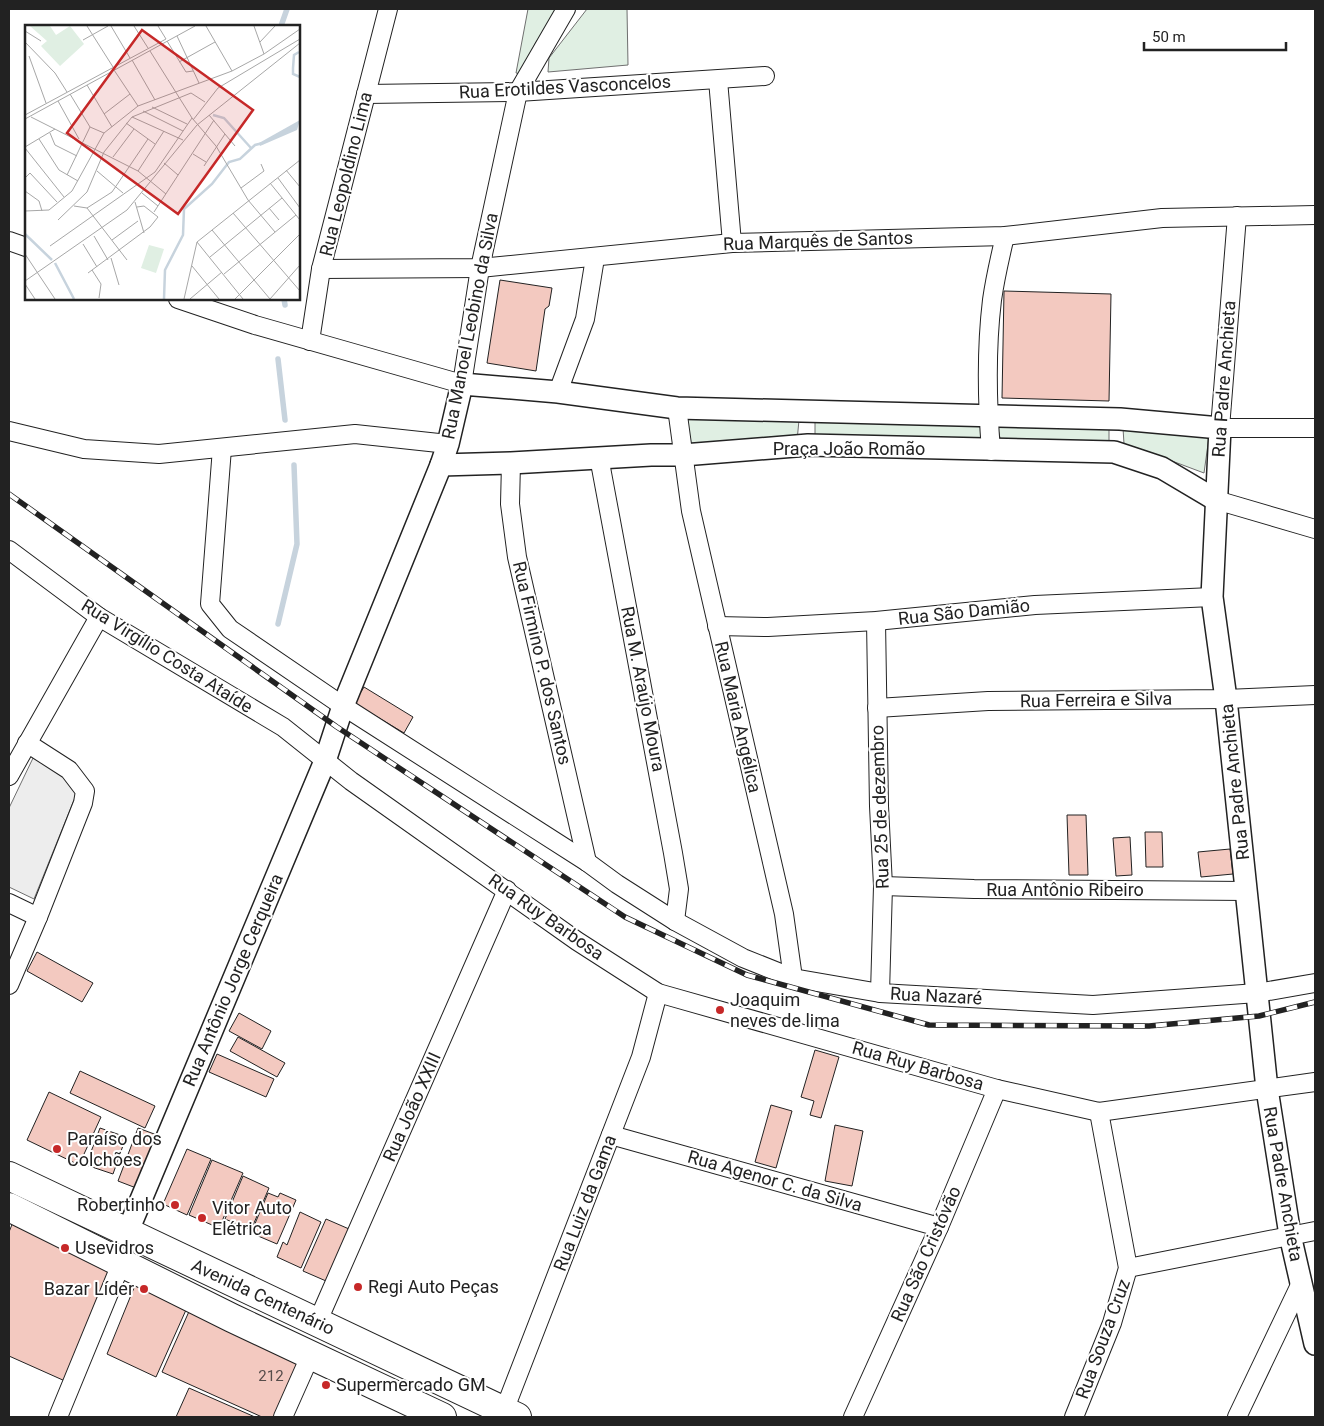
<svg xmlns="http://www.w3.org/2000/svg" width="1324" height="1426" viewBox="0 0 1324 1426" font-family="Roboto,sans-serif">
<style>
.green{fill:#e0efe3;stroke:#6f6f6f}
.parking{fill:#ededed;stroke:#6f6f6f}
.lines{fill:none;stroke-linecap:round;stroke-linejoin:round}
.stream{stroke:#c7d3dd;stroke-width:5.5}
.building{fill:#f3c9c0;stroke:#222}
.minor-casing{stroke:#222;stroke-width:20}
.tertiary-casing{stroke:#222;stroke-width:24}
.primary-casing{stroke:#222;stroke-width:30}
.minor{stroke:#fff;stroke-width:18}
.tertiary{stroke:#fff;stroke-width:21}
.primary{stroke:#fff;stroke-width:28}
.rail-casing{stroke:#222;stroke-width:5.5}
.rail{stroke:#fff;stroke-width:4;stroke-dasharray:11;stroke-linecap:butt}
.poi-dot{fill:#c62828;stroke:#fff;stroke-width:2}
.labels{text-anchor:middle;stroke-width:4;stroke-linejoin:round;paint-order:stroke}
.number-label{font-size:15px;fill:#564c4a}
.street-label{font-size:18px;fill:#222;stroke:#fff}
.poi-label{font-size:18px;fill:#222;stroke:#fff;text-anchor:start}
.inset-river{fill:none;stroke:#c7d3dd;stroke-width:2.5}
.inset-road{fill:none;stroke:#a7a7a7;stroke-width:1}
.view{fill:#c62828;fill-opacity:0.15;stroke:#c62828;stroke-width:2.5}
.inset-edge{fill:none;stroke:#222;stroke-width:2.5}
</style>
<rect width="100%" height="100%" fill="#fff"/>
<g class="green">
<path d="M 528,9 L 562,9 L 536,42 L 521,74 L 516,73 Z"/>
<path d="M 587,9 L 627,9 L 628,65 L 548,72 L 549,58 Z"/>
<path d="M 687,413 L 799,420 L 797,441 L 686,446 Z"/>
<path d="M 815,418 L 980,422 L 981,441 L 815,439 Z"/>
<path d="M 997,425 L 1109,427 L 1109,442 L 1001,442 Z"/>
<path d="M 1123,428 L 1209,437 L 1204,473 L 1140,449 L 1124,444 Z"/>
</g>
<path class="parking" d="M 34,756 L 68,776 L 76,795 L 34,899 L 9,887 L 9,808 Z"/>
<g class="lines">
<g class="stream">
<path d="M 281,26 L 287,9"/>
<path d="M 284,299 L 285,305"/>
<path d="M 278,359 L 285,420"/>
<path d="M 278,624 L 297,544 L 294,465"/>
</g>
</g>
<g class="building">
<path d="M 500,280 L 552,288 L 549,306 L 545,309 L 536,371 L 487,363 Z"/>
<path d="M 1004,291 L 1111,294 L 1109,401 L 1002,398 Z"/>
<path d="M 364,687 L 413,717 L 404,733 L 354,703 Z"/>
<path d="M 1067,815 L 1086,815 L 1088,875 L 1069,875 Z"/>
<path d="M 1145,832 L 1162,832 L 1163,867 L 1146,867 Z"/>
<path d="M 1130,837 L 1132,875 L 1116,876 L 1113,838 Z"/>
<path d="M 1230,849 L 1233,874 L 1201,877 L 1198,852 Z"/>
<path d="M 37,952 L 93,983 L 82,1002 L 27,971 Z"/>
<path d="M 239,1013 L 271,1031 L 262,1049 L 229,1031 Z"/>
<path d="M 238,1037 L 285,1063 L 277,1077 L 230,1051 Z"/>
<path d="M 815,1050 L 839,1057 L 821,1118 L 810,1115 L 814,1101 L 801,1097 Z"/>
<path d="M 217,1054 L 274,1079 L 266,1097 L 209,1072 Z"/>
<path d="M 80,1071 L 155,1106 L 145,1128 L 70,1093 Z"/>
<path d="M 49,1092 L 101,1117 L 79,1165 L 27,1140 Z"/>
<path d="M 771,1105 L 792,1111 L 776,1168 L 755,1162 Z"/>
<path d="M 835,1125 L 863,1131 L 852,1186 L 825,1181 Z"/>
<path d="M 100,1128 L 126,1137 L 113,1174 L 86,1165 Z"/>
<path d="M 138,1128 L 165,1138 L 144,1191 L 118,1181 Z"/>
<path d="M 187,1149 L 211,1159 L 187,1215 L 163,1204 Z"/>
<path d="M 212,1160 L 243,1173 L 219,1228 L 189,1215 Z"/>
<path d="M 243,1176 L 269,1188 L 251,1230 L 225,1219 Z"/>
<path d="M 268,1193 L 278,1197 L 280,1193 L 296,1200 L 277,1244 L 251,1233 Z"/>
<path d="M 300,1212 L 321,1222 L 301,1268 L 277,1257 L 283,1242 L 287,1245 Z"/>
<path d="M 326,1219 L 356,1232 L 333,1284 L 303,1271 Z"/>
<path d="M 13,1222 L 114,1266 L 65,1381 L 9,1356 L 9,1232 Z"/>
<path d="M 138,1278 L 190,1301 L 156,1377 L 107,1354 Z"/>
<path d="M 191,1307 L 303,1357 L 276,1417 L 262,1417 L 162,1372 Z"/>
<path d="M 189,1388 L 255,1417 L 176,1417 Z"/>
</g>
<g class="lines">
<g class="minor-casing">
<g id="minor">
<path d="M 718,80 L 732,243"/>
<path d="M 366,94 L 518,92 L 765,76"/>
<path d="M 1237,216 L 1220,428 L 1315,428"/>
<path d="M 9,241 L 26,247"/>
<path d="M 321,269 L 480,268 L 732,243 L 1005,236 L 1162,218 L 1315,215"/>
<path d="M 178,299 L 255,325 L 462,384 L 480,268 L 518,92 L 566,9"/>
<path d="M 310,341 L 321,269 L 388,9"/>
<path d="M 558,392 L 585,319 L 595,258"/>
<path d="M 677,408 L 691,511 L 784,914 L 793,978"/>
<path d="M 9,431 L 84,449 L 159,454 L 355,434 L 448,444"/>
<path d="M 222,448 L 210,604 L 230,629 L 343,706 L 587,862 L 617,884 L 675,921 L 743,958 L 793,978 L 880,993 L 1093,1005 L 1257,993 L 1315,983"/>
<path d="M 991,451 C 987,401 986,350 992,300 C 995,279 1000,257 1005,236"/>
<path d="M 599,457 L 673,853 L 679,889 L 675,921"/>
<path d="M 511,463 L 510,504 L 517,557 L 587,862"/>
<path d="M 1216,500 L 1315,529"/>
<path d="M 9,550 L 99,617 L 283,727 L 351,781 L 577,941 L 658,993 L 997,1089 L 1099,1112 L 1315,1082"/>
<path d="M 876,621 L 879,806 L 883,886 L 880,993"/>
<path d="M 717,626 L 768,627 L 876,621 L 1035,605 L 1212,597"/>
<path d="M 877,708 L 988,701 L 1226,699 L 1315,695"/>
<path d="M 9,776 L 99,617"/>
<path d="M 883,886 L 974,889 L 1247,891"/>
<path d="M 9,903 L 38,917"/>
<path d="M 9,985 L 38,917 L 83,803 L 85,791 L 69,770 L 27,743"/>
<path d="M 611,1135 L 939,1227"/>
<path d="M 1128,1268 L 1315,1231"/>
<path d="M 317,1323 L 507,890"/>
<path d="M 504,1411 L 641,1057 L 658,993"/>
<path d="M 58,1417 L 121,1264"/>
<path d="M 283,1417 L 311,1354"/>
<path d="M 853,1417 L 939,1227 L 997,1089"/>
<path d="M 1074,1417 L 1112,1323 L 1128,1268 L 1099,1112"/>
<path d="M 1237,1417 L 1301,1283"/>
</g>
</g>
<g class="tertiary-casing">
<g id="tertiary">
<path d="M 441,465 L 511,463 L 651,455 L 683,455 L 808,445 L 1114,452 L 1162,468 L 1216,500"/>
<path d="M 127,1233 L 325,761 L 343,706 L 441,465 L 448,444 L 462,384 L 558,392 L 677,408 L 1120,419 L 1220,428 L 1212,597 L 1226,699 L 1267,1089 L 1290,1235 L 1315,1344"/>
</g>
</g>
<g class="primary-casing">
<g id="primary">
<path d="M 9,1176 L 517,1417"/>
<path d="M 9,1207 L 232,1318 L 442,1417"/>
</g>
</g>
<use href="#minor" class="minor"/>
<use href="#tertiary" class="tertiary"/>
<use href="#primary" class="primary"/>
<g class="rail-casing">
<path id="rail" d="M 9,494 L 337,727 L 625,917 L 747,975 L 929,1025 L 1149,1026 L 1259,1016 L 1315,1002"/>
</g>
<use href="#rail" class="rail"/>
</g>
<g class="poi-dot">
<circle cx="720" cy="1010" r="5"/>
<circle cx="57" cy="1149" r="5"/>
<circle cx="175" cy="1205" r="5"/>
<circle cx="202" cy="1218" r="5"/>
<circle cx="65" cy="1248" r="5"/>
<circle cx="358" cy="1287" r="5"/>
<circle cx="144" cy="1289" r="5"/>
<circle cx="326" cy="1385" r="5"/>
</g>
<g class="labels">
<g class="number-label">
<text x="271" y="1381">212</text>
</g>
<g class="street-label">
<text transform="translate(565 87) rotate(-3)" y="6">Rua Erotildes Vasconcelos</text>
<text transform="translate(346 174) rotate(-76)" y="6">Rua Leopoldino Lima</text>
<text transform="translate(818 241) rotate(-2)" y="6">Rua Marquês de Santos</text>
<text transform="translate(470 326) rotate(-79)" y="6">Rua Manoel Leobino da Silva</text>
<text transform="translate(1224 379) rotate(-86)" y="6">Rua Padre Anchieta</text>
<text x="849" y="455">Praça João Romão</text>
<text transform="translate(964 612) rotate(-6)" y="6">Rua São Damião</text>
<text transform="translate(167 656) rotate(32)" y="6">Rua Virgílio Costa Ataíde</text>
<text transform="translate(542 663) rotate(77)" y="6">Rua Firmino P. dos Santos</text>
<text transform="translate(643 689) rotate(79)" y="6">Rua M. Araújo Moura</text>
<text transform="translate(1096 700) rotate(-1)" y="6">Rua Ferreira e Silva</text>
<text transform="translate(738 717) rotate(77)" y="6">Rua Maria Angélica</text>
<text transform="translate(1235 782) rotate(-96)" y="6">Rua Padre Anchieta</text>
<text transform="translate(880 807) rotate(-92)" y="6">Rua 25 de dezembro</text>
<text x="1065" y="896">Rua Antônio Ribeiro</text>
<text transform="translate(546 917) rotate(35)" y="6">Rua Ruy Barbosa</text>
<text transform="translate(233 980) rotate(-67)" y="6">Rua Antônio Jorge Cerqueira</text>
<text transform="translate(936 996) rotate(3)" y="6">Rua Nazaré</text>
<text transform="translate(918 1066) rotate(16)" y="6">Rua Ruy Barbosa</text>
<text transform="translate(412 1107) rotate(-66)" y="6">Rua João XXIII</text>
<text transform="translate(775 1181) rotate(16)" y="6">Rua Agenor C. da Silva</text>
<text transform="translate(1283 1184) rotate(80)" y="6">Rua Padre Anchieta</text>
<text transform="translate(585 1203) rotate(-69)" y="6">Rua Luiz da Gama</text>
<text transform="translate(926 1254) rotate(-66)" y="6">Rua São Cristóvão</text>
<text transform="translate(263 1297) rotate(25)" y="6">Avenida Centenário</text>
<text transform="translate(1103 1339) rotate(-70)" y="6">Rua Souza Cruz</text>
</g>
<g class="poi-label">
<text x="730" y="1006">Joaquim<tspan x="730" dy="21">neves de lima</tspan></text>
<text x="67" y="1145">Paraíso dos<tspan x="67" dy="21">Colchões</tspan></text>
<text x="165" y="1211" text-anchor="end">Robertinho</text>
<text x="212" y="1214">Vitor Auto<tspan x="212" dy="21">Elétrica</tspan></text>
<text x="75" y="1254">Usevidros</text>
<text x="368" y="1293">Regi Auto Peças</text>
<text x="134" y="1295" text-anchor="end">Bazar Líder</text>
<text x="336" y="1391">Supermercado GM</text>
</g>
</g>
<g transform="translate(25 25)">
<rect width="275" height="275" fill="#fff"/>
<path d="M 5,1 L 25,1 L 31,10 L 45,1 L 59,19 L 35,41 L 16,21 L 22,16 ZM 124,220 L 139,224 L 131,248 L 116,243 Z" fill="#e0efe3"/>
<path d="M 275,95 L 272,105 L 235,121 L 234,118 Z" fill="#c7d3dd"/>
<path class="inset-river" d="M 274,27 L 269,30 L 268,43 L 268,49 L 275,52M 188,90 L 199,93 L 226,123M 0,209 L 27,235M 30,238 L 49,274M 139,274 L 140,245 L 158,210 L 159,184 L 187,159 L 204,137 L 215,134 L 230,120 L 238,118"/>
<path class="inset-road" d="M 62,1 L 88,42M 86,1 L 105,33M 109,1 L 123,23M 133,1 L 141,14M 181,1 L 207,46M 229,1 L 239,29M 0,6 L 16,16M 152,11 L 174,58M 58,15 L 83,1M 142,16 L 161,47 L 168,46M 0,17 L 30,48 L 42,67M 235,17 L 250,1M 125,26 L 167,93 L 191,121 L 223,175 L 250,207M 4,31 L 21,78M 107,35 L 130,75M 154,37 L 190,17M 89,45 L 113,81M 62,60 L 87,102M 45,69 L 65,102 L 79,108M 33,76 L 54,114M 127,82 L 162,99M 118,86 L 158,106M 79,89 L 105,69M 0,90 L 141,14M 184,90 L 210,121M 6,92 L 113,146 L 141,169M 107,92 L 158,115M 0,94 L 170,1M 168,95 L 193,63 L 275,14M 101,98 L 130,119M 25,108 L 30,120 L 52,131M 14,114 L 34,145 L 53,156M 0,122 L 30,104M 0,123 L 39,172M 168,129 L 181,137M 88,132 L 109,104M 139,138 L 153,150M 179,141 L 200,109M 261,145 L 275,162M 72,146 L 98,168M 113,146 L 139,106M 42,150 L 65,102M 0,153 L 5,148 L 32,177M 253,153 L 275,183M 245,158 L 275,195M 216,163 L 239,146 L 236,139M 0,166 L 14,176 L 17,186M 117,168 L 133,181M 110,177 L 119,208M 49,181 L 62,183 L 87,167 L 123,114M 62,183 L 102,235M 244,183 L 254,195M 0,186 L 24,185 L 47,166 L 79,108 L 113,81 L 207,46 L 239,29 L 275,4M 129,187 L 189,95M 208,188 L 275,266M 33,195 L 62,167 L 79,127 L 107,92 L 166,68 L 180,77M 187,205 L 245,274M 69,211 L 83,235M 87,215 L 113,196M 172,217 L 218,274M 58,219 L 72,242M 25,221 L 130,147 L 167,93M 0,229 L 30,274M 185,232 L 257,173M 86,233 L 94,260M 167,241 L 194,274M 67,245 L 76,259 L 74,273M 63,248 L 125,202 L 133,192 L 119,181 L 112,182M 199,249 L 271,190M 0,256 L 102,185 L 172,100 L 275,18M 0,259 L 10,274M 159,274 L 172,217 L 275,135M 165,274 L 197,247M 210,274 L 275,209M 245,274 L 275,240"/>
<path class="view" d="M 117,5 L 228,85 L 153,189 L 42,108 Z"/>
<rect width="275" height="275" class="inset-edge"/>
</g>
<rect width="1324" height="1426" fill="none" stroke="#222222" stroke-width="20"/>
<path d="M1144 42v8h142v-8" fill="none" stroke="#222222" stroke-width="2.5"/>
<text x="1152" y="42" font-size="15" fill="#222222" stroke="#ffffff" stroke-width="4" paint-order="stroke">50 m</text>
</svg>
